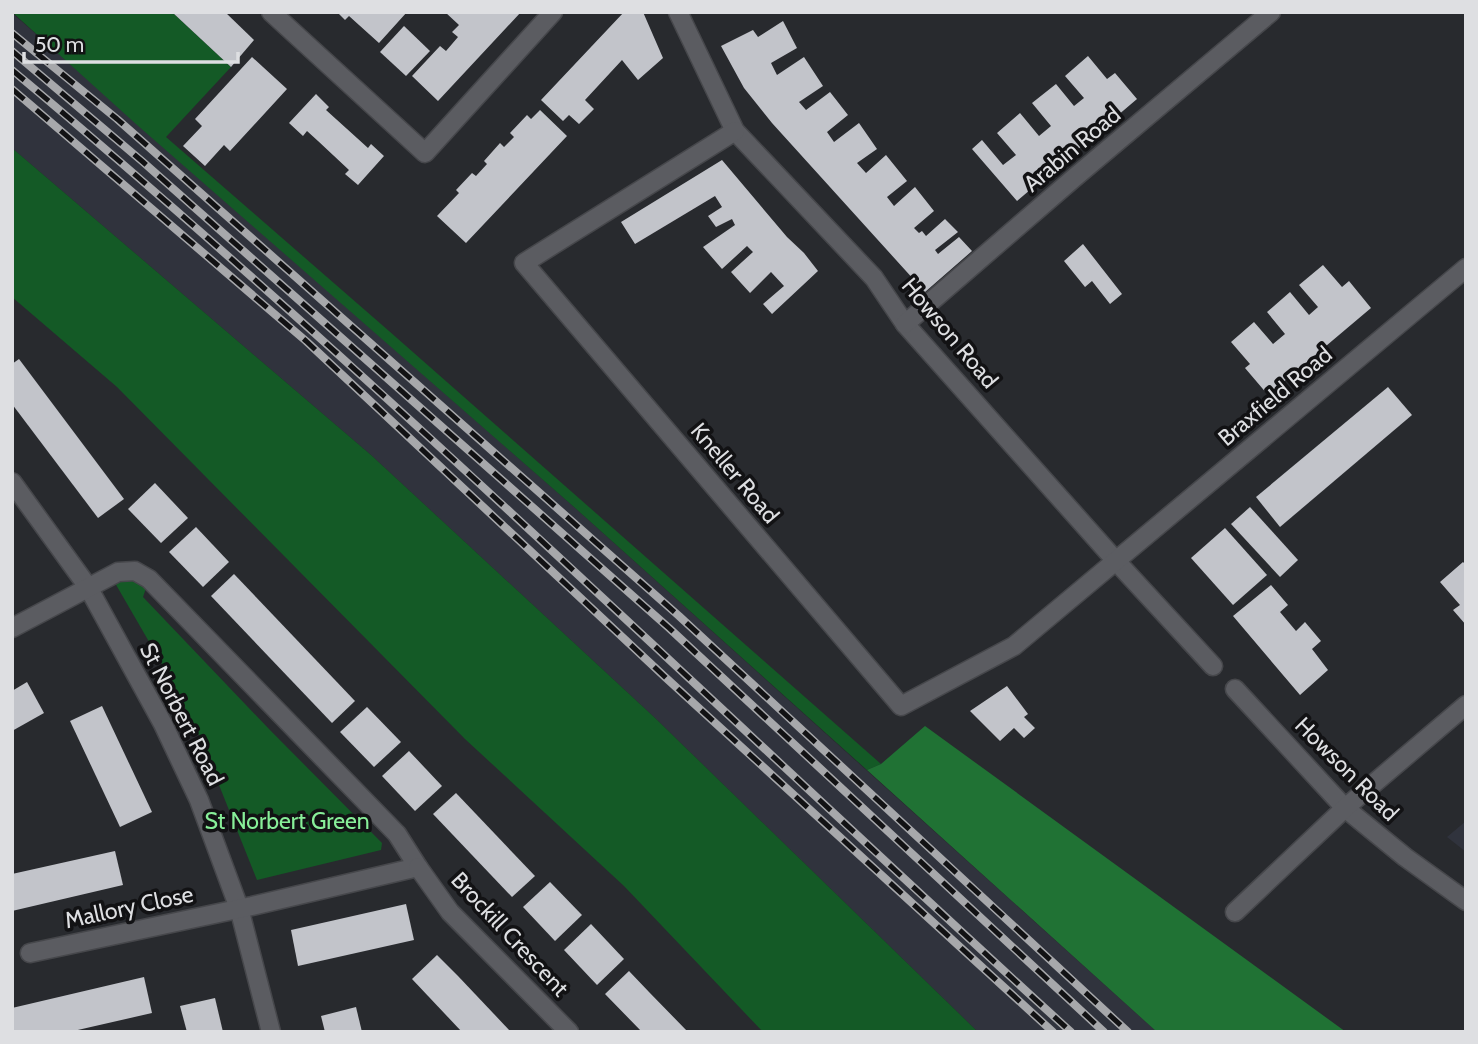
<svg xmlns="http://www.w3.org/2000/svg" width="1478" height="1044" viewBox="0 0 1478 1044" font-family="Cabin,sans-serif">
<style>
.built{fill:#30333d}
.green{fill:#145a26}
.forest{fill:#207234}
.building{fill:#c2c4ca}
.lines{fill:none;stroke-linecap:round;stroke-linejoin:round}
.minor-casing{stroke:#46474b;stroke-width:21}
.minor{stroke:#5b5c61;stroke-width:18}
.rail-casing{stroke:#a7a8ab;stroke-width:8}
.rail{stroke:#121214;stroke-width:5;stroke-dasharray:16;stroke-linecap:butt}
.labels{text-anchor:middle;stroke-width:7;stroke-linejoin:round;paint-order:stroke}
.street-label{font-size:23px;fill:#dedfe2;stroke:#121214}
.park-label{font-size:23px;fill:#88ef99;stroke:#121214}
</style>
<rect width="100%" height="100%" fill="#282a2e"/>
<g class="built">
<path d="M 12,13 L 574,507 L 1157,1032 L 978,1032 L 654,717 L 371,455 L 12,148 Z"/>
<path d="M 1466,821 L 1466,852 L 1447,837 Z"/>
</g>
<g class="green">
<path d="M 12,12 L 172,12 L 231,67 L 166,137 L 389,331 L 881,764 L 867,770 L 574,507 L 136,124 Z"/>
<path d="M 12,148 L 371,455 L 654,717 L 978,1032 L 763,1032 L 624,886 L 465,739 L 117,387 L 12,297 Z"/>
<path d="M 123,580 L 132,580 L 146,588 L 143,597 L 269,729 L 382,843 L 381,850 L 257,880 L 199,735 L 166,671 L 115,583 Z"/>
</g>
<path class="forest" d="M 925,726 L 1346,1032 L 1157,1032 L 867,770 L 881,764 Z"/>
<g class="building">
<path d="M 172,12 L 225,12 L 254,40 L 231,67 Z"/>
<path d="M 337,12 L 407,12 L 379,43 L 349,16 L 345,20 Z"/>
<path d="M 445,12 L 521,12 L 438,101 L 412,76 L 440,46 L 446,51 L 458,37 L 452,32 L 459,25 Z"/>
<path d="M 624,12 L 643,12 L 663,58 L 638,80 L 622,60 L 585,100 L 594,109 L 579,124 L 569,115 L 563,121 L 541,100 Z"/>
<path d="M 783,21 L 797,48 L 771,63 L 777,75 L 804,57 L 823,86 L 799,102 L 806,110 L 830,92 L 848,115 L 827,132 L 834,142 L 859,123 L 877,149 L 857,163 L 866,173 L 886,155 L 907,181 L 887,197 L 894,206 L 915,187 L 934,211 L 914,228 L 919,233 L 922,231 L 926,236 L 945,219 L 958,232 L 935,250 L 938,254 L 959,237 L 972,251 L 925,292 L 772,123 L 744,88 L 721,46 L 753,30 L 758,37 Z"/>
<path d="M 404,26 L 430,51 L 406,76 L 380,52 Z"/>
<path d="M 1088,56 L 1107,79 L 1115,73 L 1137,99 L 1017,201 L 972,149 L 982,140 L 1003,165 L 1016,155 L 997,133 L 1020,113 L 1039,136 L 1051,126 L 1032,103 L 1056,84 L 1074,106 L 1084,98 L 1065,76 Z"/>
<path d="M 252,57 L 287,89 L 230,151 L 224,145 L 205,166 L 183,146 L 202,126 L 195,119 Z"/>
<path d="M 316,94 L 329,107 L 326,110 L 357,138 L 368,148 L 371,144 L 384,156 L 358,185 L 345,174 L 349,170 L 318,141 L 307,131 L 303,136 L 289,123 Z"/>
<path d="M 540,110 L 567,136 L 466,243 L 437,216 L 459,193 L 456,190 L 472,173 L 476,176 L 487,164 L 484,161 L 500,143 L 504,147 L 514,137 L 510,133 L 527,115 L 531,119 Z"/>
<path d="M 722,160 L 787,237 L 804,253 L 818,271 L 772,314 L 763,304 L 784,286 L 771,272 L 750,293 L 731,272 L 753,252 L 747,246 L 722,269 L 703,247 L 735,225 L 732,219 L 716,227 L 708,216 L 722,207 L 715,196 L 635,244 L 621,222 Z"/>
<path d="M 1083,244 L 1122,294 L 1110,304 L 1092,281 L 1085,287 L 1064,261 Z"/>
<path d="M 1323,265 L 1342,287 L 1349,281 L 1371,308 L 1268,395 L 1245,368 L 1250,364 L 1231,342 L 1254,322 L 1273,344 L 1285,334 L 1267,312 L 1290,292 L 1309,315 L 1318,307 L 1299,285 Z"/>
<path d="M 19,359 L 124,499 L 98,518 L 12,404 L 12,364 Z"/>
<path d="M 1388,387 L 1412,415 L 1280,527 L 1256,497 Z"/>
<path d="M 155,483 L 188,518 L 161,543 L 128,509 Z"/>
<path d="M 1250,507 L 1298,560 L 1280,577 L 1231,524 Z"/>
<path d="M 196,527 L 229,562 L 203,587 L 169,552 Z"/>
<path d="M 1225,528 L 1267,575 L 1233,605 L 1191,558 Z"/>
<path d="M 1463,562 L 1466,565 L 1466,625 L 1453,610 L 1460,605 L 1440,582 Z"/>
<path d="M 234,574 L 355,701 L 332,723 L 211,596 Z"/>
<path d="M 1271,585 L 1288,605 L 1280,612 L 1296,631 L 1305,622 L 1321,641 L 1312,649 L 1328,670 L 1300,695 L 1233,616 Z"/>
<path d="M 27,682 L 44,713 L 12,731 L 12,691 Z"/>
<path d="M 1007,686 L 1028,714 L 1024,717 L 1035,728 L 1024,738 L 1014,728 L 1000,741 L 970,711 Z"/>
<path d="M 102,706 L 152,812 L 120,827 L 70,721 Z"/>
<path d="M 367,707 L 401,742 L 374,767 L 340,732 Z"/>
<path d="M 409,751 L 442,786 L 415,811 L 382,776 Z"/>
<path d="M 456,793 L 535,876 L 512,897 L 433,814 Z"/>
<path d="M 115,851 L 123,885 L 12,911 L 12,874 Z"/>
<path d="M 550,882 L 582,915 L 555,941 L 523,907 Z"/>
<path d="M 406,904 L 414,940 L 298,966 L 291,930 Z"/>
<path d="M 591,924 L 624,959 L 597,985 L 564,950 Z"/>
<path d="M 437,955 L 458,976 L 511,1032 L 462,1032 L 412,979 Z"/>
<path d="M 629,971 L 649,992 L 688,1032 L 642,1032 L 605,994 Z"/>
<path d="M 144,977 L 152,1013 L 69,1032 L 12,1032 L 12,1008 Z"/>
<path d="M 215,998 L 223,1032 L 187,1032 L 180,1006 Z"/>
<path d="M 356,1007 L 362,1032 L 325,1032 L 321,1016 Z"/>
</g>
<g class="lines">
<g class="minor-casing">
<g id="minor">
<path d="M 271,12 L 425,153 L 553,12"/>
<path d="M 678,12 L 735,131 L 874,278 L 905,324 L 1116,561 L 1213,666"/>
<path d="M 735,131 L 524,263 L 901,706 L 1014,646 L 1466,268"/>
<path d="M 905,324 L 1074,178 L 1271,12"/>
<path d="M 12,482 L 88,587 L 163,724 L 199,800 L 239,908 L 271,1032"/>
<path d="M 12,628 L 118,572 L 135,571 L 149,579 L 397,834 L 418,867 L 252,906 L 30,953"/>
<path d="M 1235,689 L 1345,808 L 1405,857 L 1466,901"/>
<path d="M 418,867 L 450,912 L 569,1032"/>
<path d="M 1235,912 L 1345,808 L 1466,705"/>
</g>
</g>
<use href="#minor" class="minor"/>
<g class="rail-casing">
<g id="rail">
<path d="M 12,33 L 117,119 L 679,616 L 1128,1032"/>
<path d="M 12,51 L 143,162 L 669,628 L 1104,1032"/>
<path d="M 12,70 C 378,376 718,711 1071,1032"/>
<path d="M 12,89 L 306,341 L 665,677 L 1053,1032"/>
</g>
</g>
<use href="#rail" class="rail"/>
</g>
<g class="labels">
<g class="street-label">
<text transform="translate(1072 149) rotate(-40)" y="8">Arabin Road</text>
<text transform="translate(950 333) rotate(50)" y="8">Howson Road</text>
<text transform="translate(1275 396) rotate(-40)" y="8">Braxfield Road</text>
<text transform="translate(735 473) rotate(50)" y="8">Kneller Road</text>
<text transform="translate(182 714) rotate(63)" y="8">St Norbert Road</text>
<text transform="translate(1347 769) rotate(45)" y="8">Howson Road</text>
<text transform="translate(129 907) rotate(-12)" y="8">Mallory Close</text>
<text transform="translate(510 934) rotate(47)" y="8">Brockill Crescent</text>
</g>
<g class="park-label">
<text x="287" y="829">St Norbert Green</text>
</g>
</g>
<rect width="1478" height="1044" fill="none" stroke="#dedfe2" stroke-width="28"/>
<path d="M24 52v10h214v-10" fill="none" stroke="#dedfe2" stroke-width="3.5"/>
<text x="35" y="52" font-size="21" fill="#dedfe2" stroke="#121214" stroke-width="5" paint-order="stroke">50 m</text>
</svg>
